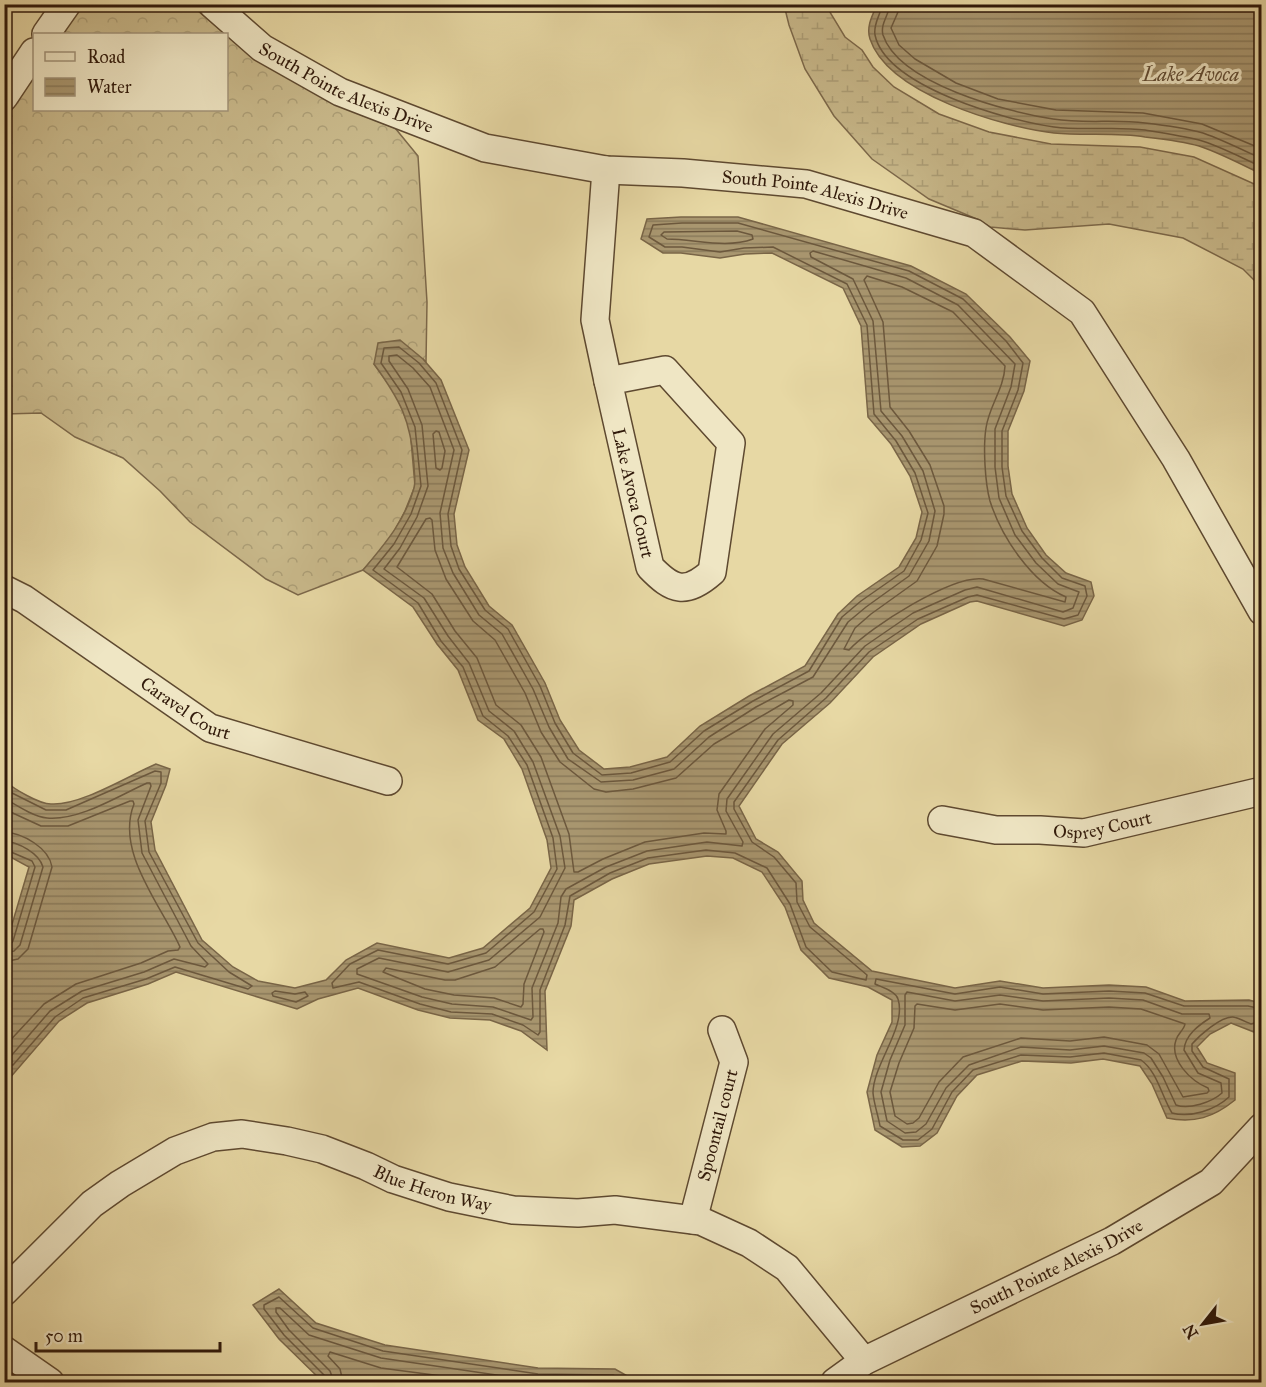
<svg xmlns="http://www.w3.org/2000/svg" width="1266" height="1387" viewBox="0 0 1266 1387" font-family="'IM FELL Great Primer',serif">
<style>
.forest{fill:url(#forest-crowns);stroke:#7c684a;stroke-width:1.5}
.wetland{fill:url(#wetland-marsh);stroke:#7c684a;stroke-width:1.5}
.water{fill:url(#water-rules);stroke:#796547;stroke-width:1.5}
.lines{fill:none;stroke-linecap:round;stroke-linejoin:round}
.shore{stroke:#6c583d;stroke-width:1.5}
.minor-casing{stroke:#5e4930;stroke-width:30}
.minor{stroke:#efe6c4;stroke-width:27}
.labels{text-anchor:middle;stroke-width:6;stroke-linejoin:round;paint-order:stroke}
.street-label{font-size:18px;fill:#30190a;stroke:#efe6c4}
.water-label{font-size:20px;font-style:italic;fill:#604b33;stroke:#efe6c4}
</style>
<defs>
<pattern id="forest-crowns" width="20" height="18" patternUnits="userSpaceOnUse" patternTransform="scale(1.5)"><rect width="20" height="18" fill="#c8b88a"/><path d="M2 6a3 3 0 1 1 6 0M12 15a3 3 0 1 1 6 0" fill="none" stroke="#ac9e76"/></pattern>
<pattern id="wetland-marsh" width="20" height="14" patternUnits="userSpaceOnUse" patternTransform="scale(1.5)"><rect width="20" height="14" fill="#c8b88a"/><path d="M1 5h8M5 5V1M11 12h8M15 12V8" fill="none" stroke="#ac9e76"/></pattern>
<pattern id="water-rules" width="6" height="5" patternUnits="userSpaceOnUse" patternTransform="scale(1.5)"><rect width="6" height="5" fill="#a99770"/><path d="M0 2.5h6" fill="none" stroke="#8a7a5a"/></pattern>
</defs>
<rect width="100%" height="100%" fill="#e7d8a4"/>
<filter id="stains"><feTurbulence type="fractalNoise" baseFrequency=".00333" numOctaves="4"/><feColorMatrix values="0 0 0 0 .2 0 0 0 0 .09 0 0 0 0 .02 0 0 0 .5 -.17"/></filter>
<radialGradient id="worn" r=".72"><stop offset=".6" stop-color="#630" stop-opacity="0"/><stop offset="1" stop-color="#630" stop-opacity=".3"/></radialGradient>
<g class="forest">
<path d="M 82,4 L 191,5 L 225,34 L 62,34 Z"/>
<path d="M 227,35 L 254,59 L 332,103 L 395,128 L 418,156 L 427,302 L 426,362 L 423,359 L 374,364 L 396,394 L 410,429 L 415,486 L 405,511 L 389,541 L 363,570 L 298,595 L 266,579 L 190,522 L 160,491 L 123,458 L 75,437 L 41,413 L 5,414 L 5,120 L 34,75 L 34,110 L 226,110 Z"/>
</g>
<path class="wetland" d="M 784,5 L 829,5 L 828,9 L 845,37 L 862,50 L 873,67 L 894,87 L 939,114 L 989,132 L 1051,144 L 1140,147 L 1194,157 L 1261,187 L 1261,287 L 1243,269 L 1183,238 L 1109,224 L 1025,230 L 990,227 L 979,220 L 929,199 L 872,159 L 834,116 L 805,69 L 789,25 Z"/>
<g class="water">
<path d="M 877,5 L 1261,5 L 1261,174 C 1241,164 1220,153 1199,146 C 1182,141 1163,139 1145,137 C 1116,132 1084,136 1054,133 C 1003,127 888,94 870,39 C 866,27 872,16 877,5 Z"/>
<path d="M 681,217 L 738,217 L 911,266 L 966,294 L 1010,337 L 1030,361 L 1024,391 L 1008,431 L 1008,466 L 1012,494 L 1027,528 L 1046,555 L 1066,573 L 1091,582 L 1094,596 L 1082,620 L 1064,626 L 977,601 L 970,602 L 921,624 L 873,657 L 830,703 L 782,744 L 739,806 L 756,839 L 778,852 L 802,881 L 803,900 L 814,923 L 872,971 L 955,988 L 1000,981 L 1043,988 L 1109,985 L 1146,987 L 1185,1001 L 1249,1000 L 1261,1003 L 1261,1024 L 1254,1032 L 1231,1023 L 1210,1034 L 1197,1047 L 1207,1063 L 1235,1073 L 1235,1100 C 1214,1117 1194,1124 1167,1118 L 1152,1084 L 1140,1066 L 1103,1059 L 1071,1063 L 1022,1061 L 977,1075 L 957,1096 L 937,1133 L 920,1146 L 902,1147 L 875,1130 L 867,1092 L 877,1055 L 892,1022 L 892,1000 L 868,987 L 829,978 L 801,950 L 785,907 L 762,872 L 733,858 L 707,856 L 649,864 L 612,879 L 574,900 L 571,926 L 545,991 L 547,1050 L 521,1031 L 490,1020 L 450,1018 L 418,1010 L 358,988 L 318,999 L 297,1009 L 176,972 L 148,984 L 87,1003 L 59,1021 L 9,1079 L 4,1059 L 5,948 L 29,867 L 5,854 L 5,781 C 14,789 39,804 51,804 C 80,806 128,776 156,764 L 170,769 L 166,785 L 151,822 L 155,850 L 202,940 L 233,967 L 258,981 L 295,988 L 326,980 L 346,960 L 377,943 L 449,958 L 483,948 L 530,908 L 551,868 L 547,840 L 522,769 L 504,739 L 478,720 L 458,670 L 437,644 L 413,607 L 363,570 C 384,545 405,521 414,488 C 416,481 414,473 414,465 C 411,420 400,400 374,364 L 378,343 L 400,340 L 423,359 L 441,380 L 469,450 L 454,514 L 457,545 L 465,567 L 489,606 L 512,625 L 545,683 L 560,720 L 579,750 L 604,769 L 630,767 L 667,757 L 700,726 L 749,696 L 805,666 L 838,614 L 857,596 L 899,567 L 916,538 L 922,512 L 910,476 L 891,444 L 868,417 L 861,326 L 843,288 L 772,253 L 745,254 L 720,258 L 681,253 L 663,253 L 641,239 L 647,219 Z"/>
<path d="M 279,1289 L 316,1323 L 385,1345 L 538,1368 L 615,1369 L 638,1382 L 323,1382 L 279,1339 L 253,1305 Z"/>
</g>
<g class="lines">
<g class="shore">
<path d="M 882,4 C 881,15 873,23 875,35 C 886,87 1009,121 1054,127 C 1084,131 1116,126 1145,130 C 1163,133 1182,136 1199,140 C 1220,146 1242,158 1262,167"/>
<path d="M 890,4 C 889,15 880,24 883,35 C 899,84 1008,112 1053,119 C 1084,124 1115,119 1145,123 C 1163,125 1185,128 1203,133 C 1223,140 1243,150 1262,159"/>
<path d="M 899,4 L 898,12 L 891,28 L 899,45 L 915,59 L 956,83 L 998,99 L 1056,110 L 1143,113 L 1202,124 L 1262,149"/>
<path d="M 682,223 L 738,223 L 909,271 L 963,299 L 1006,341 L 1023,363 L 1018,390 L 1002,431 L 1002,467 L 1006,496 L 1022,531 L 1042,558 L 1062,578 L 1085,586 L 1087,596 L 1078,615 L 1064,619 L 977,595 L 968,597 L 918,619 L 869,652 L 826,698 L 778,740 L 734,802 L 734,809 L 752,842 L 774,857 L 796,883 L 797,902 L 810,927 L 867,975 L 866,980 L 832,972 L 806,947 L 790,904 L 767,868 L 735,853 L 706,850 L 648,858 L 610,873 L 570,896 L 565,925 L 540,990 L 540,1032 L 538,1035 L 523,1025 L 492,1014 L 451,1012 L 420,1004 L 359,982 L 333,988 L 332,983 L 350,964 L 378,950 L 448,964 L 486,953 L 534,912 L 557,869 L 553,838 L 527,765 L 508,736 L 483,716 L 463,667 L 441,641 L 418,603 L 373,570 L 394,544 L 411,514 L 421,486 L 415,427 L 401,392 L 381,363 L 384,348 L 399,347 L 419,363 L 436,383 L 462,450 L 448,514 L 451,546 L 459,569 L 485,610 L 508,629 L 540,686 L 555,723 L 573,753 L 602,775 L 631,773 L 670,762 L 704,731 L 753,701 L 809,671 L 842,617 L 861,601 L 904,571 L 921,540 L 928,513 L 915,473 L 896,441 L 874,414 L 867,325 L 847,284 L 773,247 L 744,248 L 720,252 L 682,247 L 665,247 L 649,237 L 653,225 Z"/>
<path d="M 737,231 L 752,235 L 753,239 C 726,249 695,239 667,239 L 661,235 L 664,232 Z"/>
<path d="M 813,251 L 906,278 L 958,305 L 1015,364 L 1011,387 L 995,429 L 995,467 L 999,498 L 1015,535 L 1036,563 L 1058,584 L 1079,592 L 1073,608 L 1063,612 L 977,587 L 965,590 L 913,613 L 865,646 L 821,693 L 773,734 L 727,799 L 726,811 L 743,842 L 742,846 L 707,842 L 647,851 L 606,867 L 566,889 L 561,897 L 558,923 L 532,988 L 533,1017 L 531,1020 L 493,1007 L 452,1004 L 422,997 L 357,974 L 357,969 L 379,958 L 448,972 L 489,960 L 540,917 L 565,868 L 560,836 L 533,762 L 514,731 L 489,711 L 469,663 L 448,636 L 424,598 L 384,569 L 400,548 L 417,517 L 428,486 L 422,425 L 408,389 L 389,361 L 389,356 L 397,355 L 413,368 L 430,387 L 454,450 L 440,513 L 443,548 L 453,573 L 479,615 L 502,634 L 533,689 L 549,727 L 568,759 L 601,782 L 633,780 L 674,769 L 709,737 L 756,707 L 813,677 L 848,622 L 866,607 L 909,576 L 929,541 L 935,511 L 923,471 L 902,436 L 881,411 L 873,321 L 853,279 L 811,257 L 810,253 Z"/>
<path d="M 867,276 L 902,287 L 953,312 L 1005,366 C 1004,389 989,406 986,428 C 983,447 985,483 990,501 C 1001,536 1031,582 1066,597 L 1065,602 L 983,579 C 952,575 870,627 849,650 L 844,649 L 855,628 L 871,614 L 917,581 L 937,546 L 944,514 L 944,506 L 930,465 L 909,431 L 890,407 L 883,322 L 864,280 Z"/>
<path d="M 436,431 L 439,432 L 445,451 L 442,468 L 440,470 L 436,468 L 433,434 Z"/>
<path d="M 430,518 L 432,520 L 435,550 L 446,579 L 473,621 L 495,640 L 525,693 L 541,732 L 560,762 L 594,789 L 606,792 L 633,789 L 676,778 L 714,744 L 789,700 L 793,701 L 793,705 L 765,729 L 719,794 L 717,810 L 726,831 L 726,834 L 704,833 L 645,842 L 603,859 L 578,872 L 574,872 L 569,834 L 541,757 L 521,725 L 496,705 L 477,658 L 455,631 L 432,594 L 397,567 L 426,519 Z"/>
<path d="M 4,789 L 46,810 L 66,810 L 155,771 L 161,772 L 161,783 L 145,821 L 149,852 L 198,943 L 229,972 L 252,986 L 248,989 L 175,967 L 146,979 L 83,998 L 55,1017 L 13,1065 L 4,1064"/>
<path d="M 4,798 C 16,805 34,817 47,818 C 79,821 118,796 147,783 L 150,783 L 151,786 L 138,820 L 142,853 L 191,946 L 208,964 L 205,967 L 174,959 L 144,972 L 82,991 L 50,1011 L 11,1056 L 4,1057"/>
<path d="M 4,809 L 41,826 L 68,826 L 130,801 L 133,801 L 134,804 C 115,852 161,905 180,947 L 178,950 L 168,951 L 141,963 L 76,984 L 44,1004 L 4,1047"/>
<path d="M 4,832 C 23,833 49,848 52,867 L 28,949 L 18,959 L 4,962"/>
<path d="M 4,841 C 18,842 39,853 43,867 L 20,945 L 14,951 L 4,953"/>
<path d="M 4,849 L 32,861 L 35,867 L 13,941 L 10,945 L 4,946"/>
<path d="M 540,929 L 543,929 L 544,932 L 524,984 L 523,1004 L 521,1007 L 494,998 L 454,995 L 425,989 L 383,972 L 386,968 L 445,980 L 455,980 L 495,967 Z"/>
<path d="M 275,991 L 295,994 L 305,992 L 308,996 L 296,1002 L 273,996 L 272,993 Z"/>
<path d="M 907,992 L 955,1001 L 1000,995 L 1043,1001 L 1109,998 L 1143,1000 L 1182,1014 L 1209,1014 L 1210,1018 C 1199,1025 1185,1035 1184,1050 L 1198,1073 L 1221,1083 L 1222,1093 C 1212,1102 1189,1110 1176,1105 L 1163,1077 L 1151,1058 L 1144,1053 L 1104,1046 L 1070,1050 L 1021,1047 L 969,1065 L 946,1088 L 926,1124 L 916,1132 L 905,1133 L 887,1121 L 881,1092 L 890,1060 L 905,1025 L 905,995 Z"/>
<path d="M 917,1004 L 955,1010 L 1000,1004 L 1043,1010 L 1109,1007 L 1141,1009 L 1185,1024 C 1184,1030 1178,1033 1176,1040 C 1169,1060 1191,1081 1208,1088 L 1209,1091 L 1207,1093 L 1183,1097 L 1159,1054 L 1147,1045 L 1104,1037 L 1070,1041 L 1021,1038 L 963,1057 L 939,1082 L 919,1118 L 913,1123 L 907,1124 L 895,1116 L 890,1092 L 899,1063 L 914,1028 L 915,1006 Z"/>
<path d="M 1262,1009 L 1248,1006 L 1184,1006 L 1145,993 L 1109,991 L 1043,994 L 1000,987 L 955,994 L 876,979 L 875,984 C 881,987 896,991 898,999 C 907,1027 873,1064 873,1093 C 874,1104 878,1115 880,1126 L 903,1140 L 918,1140 L 932,1129 L 952,1092 L 973,1070 L 1021,1055 L 1070,1057 L 1104,1053 L 1141,1060 C 1157,1071 1162,1097 1172,1113 C 1191,1118 1215,1110 1229,1097 L 1229,1079 L 1203,1067 L 1192,1051 L 1192,1044 C 1199,1036 1221,1016 1233,1017 C 1239,1018 1246,1022 1251,1024 L 1262,1021"/>
<path d="M 327,1382 L 325,1376 L 284,1335 L 264,1309 L 264,1305 L 279,1297 L 313,1328 L 383,1351 L 538,1374 L 613,1375 L 626,1382"/>
<path d="M 334,1382 L 330,1371 L 289,1330 L 276,1312 L 276,1308 L 280,1308 L 309,1335 L 381,1358 L 537,1381 L 612,1382"/>
<path d="M 343,1382 L 340,1369 L 328,1356 L 330,1352 L 381,1368 L 487,1382"/>
</g>
<g class="minor-casing">
<g id="minor">
<path id="s1" d="M 212,4 L 262,48 L 340,92 L 485,148 L 606,170 L 683,173 L 806,184 L 974,233 L 1082,312 L 1176,459 L 1262,611"/>
<path d="M 46,34 L 67,4"/>
<path d="M 4,97 L 34,52"/>
<path d="M 606,170 L 595,320 L 608,381"/>
<path d="M 665,370 L 731,443 L 712,572 C 686,595 673,591 650,567 L 608,381 Z"/>
<path id="s2" d="M 4,589 L 24,599 L 210,728 L 388,781"/>
<path id="s3" d="M 942,820 L 996,830 L 1040,830 L 1084,833 L 1262,791"/>
<path id="s4" d="M 693,1220 L 734,1062 L 722,1030"/>
<path id="s5" d="M 4,1292 L 92,1204 L 120,1184 L 175,1151 L 213,1137 L 242,1134 L 287,1141 L 322,1149 L 366,1166 L 393,1179 L 449,1197 L 513,1210 L 578,1213 L 615,1210 L 701,1221 L 749,1243 L 787,1268 L 864,1361"/>
<path d="M 4,1350 L 50,1382"/>
<path id="s6" d="M 835,1382 L 864,1361 L 1112,1241 L 1211,1182 L 1262,1127"/>
</g>
</g>
<use href="#minor" class="minor"/>
</g>
<g class="labels">
<g class="street-label">
<text dy="6" stroke="none"><textPath href="#s1" startOffset="160">South Pointe Alexis Drive</textPath></text>
<text dy="6" stroke="none"><textPath href="#s1" startOffset="646">South Pointe Alexis Drive</textPath></text>
<text transform="translate(633 493) rotate(77)" y="6">Lake Avoca Court</text>
<text dy="6" stroke="none"><textPath href="#s2" startOffset="218">Caravel Court</textPath></text>
<text dy="6" stroke="none"><textPath href="#s3" startOffset="162">Osprey Court</textPath></text>
<text dy="6" stroke="none"><textPath href="#s4" startOffset="98">Spoontail court</textPath></text>
<text dy="6" stroke="none"><textPath href="#s5" startOffset="492">Blue Heron Way</textPath></text>
<text dy="6" stroke="none"><textPath href="#s6" startOffset="250">South Pointe Alexis Drive</textPath></text>
</g>
<g class="water-label">
<text x="1191" y="81">Lake Avoca</text>
</g>
</g>
<rect width="1266" height="1387" fill="none" stroke="#e7d8a4" stroke-width="24"/>
<rect x="6" y="6" width="1254" height="1375" fill="none" stroke="#30190a" stroke-width="3"/>
<rect x="12" y="12" width="1242" height="1363" fill="none" stroke="#30190a" stroke-width="1.5"/>
<rect x="33" y="33" width="195" height="78" fill="#efe6c4" stroke="#a3947a" stroke-width="1.5"/>
<rect x="45" y="52" width="30" height="9" fill="#efe6c4" stroke="#a3947a" stroke-width="1.5"/>
<text x="87" y="63" font-size="18" fill="#30190a">Road</text>
<rect x="45" y="78" width="30" height="18" fill="url(#water-rules)" stroke="#a3947a" stroke-width="1.5"/>
<text x="87" y="93" font-size="18" fill="#30190a">Water</text>
<g transform="translate(1203 1324) rotate(239)" stroke="#efe6c4" stroke-width="4.5" paint-order="stroke">
<path d="M0-4.5L10 22L0 15L-10 22Z" fill="#30190a"/>
<text y="-9" font-size="16" font-weight="bold" text-anchor="middle" fill="#30190a">N</text>
</g>
<path d="M36 1342v9h184v-9" fill="none" stroke="#30190a" stroke-width="3"/>
<text x="45" y="1342" font-size="18" fill="#30190a" stroke="#efe6c4" stroke-width="4.5" paint-order="stroke">50 m</text>
<rect width="100%" height="100%" filter="url(#stains)"/>
<rect width="100%" height="100%" fill="url(#worn)"/>
</svg>
